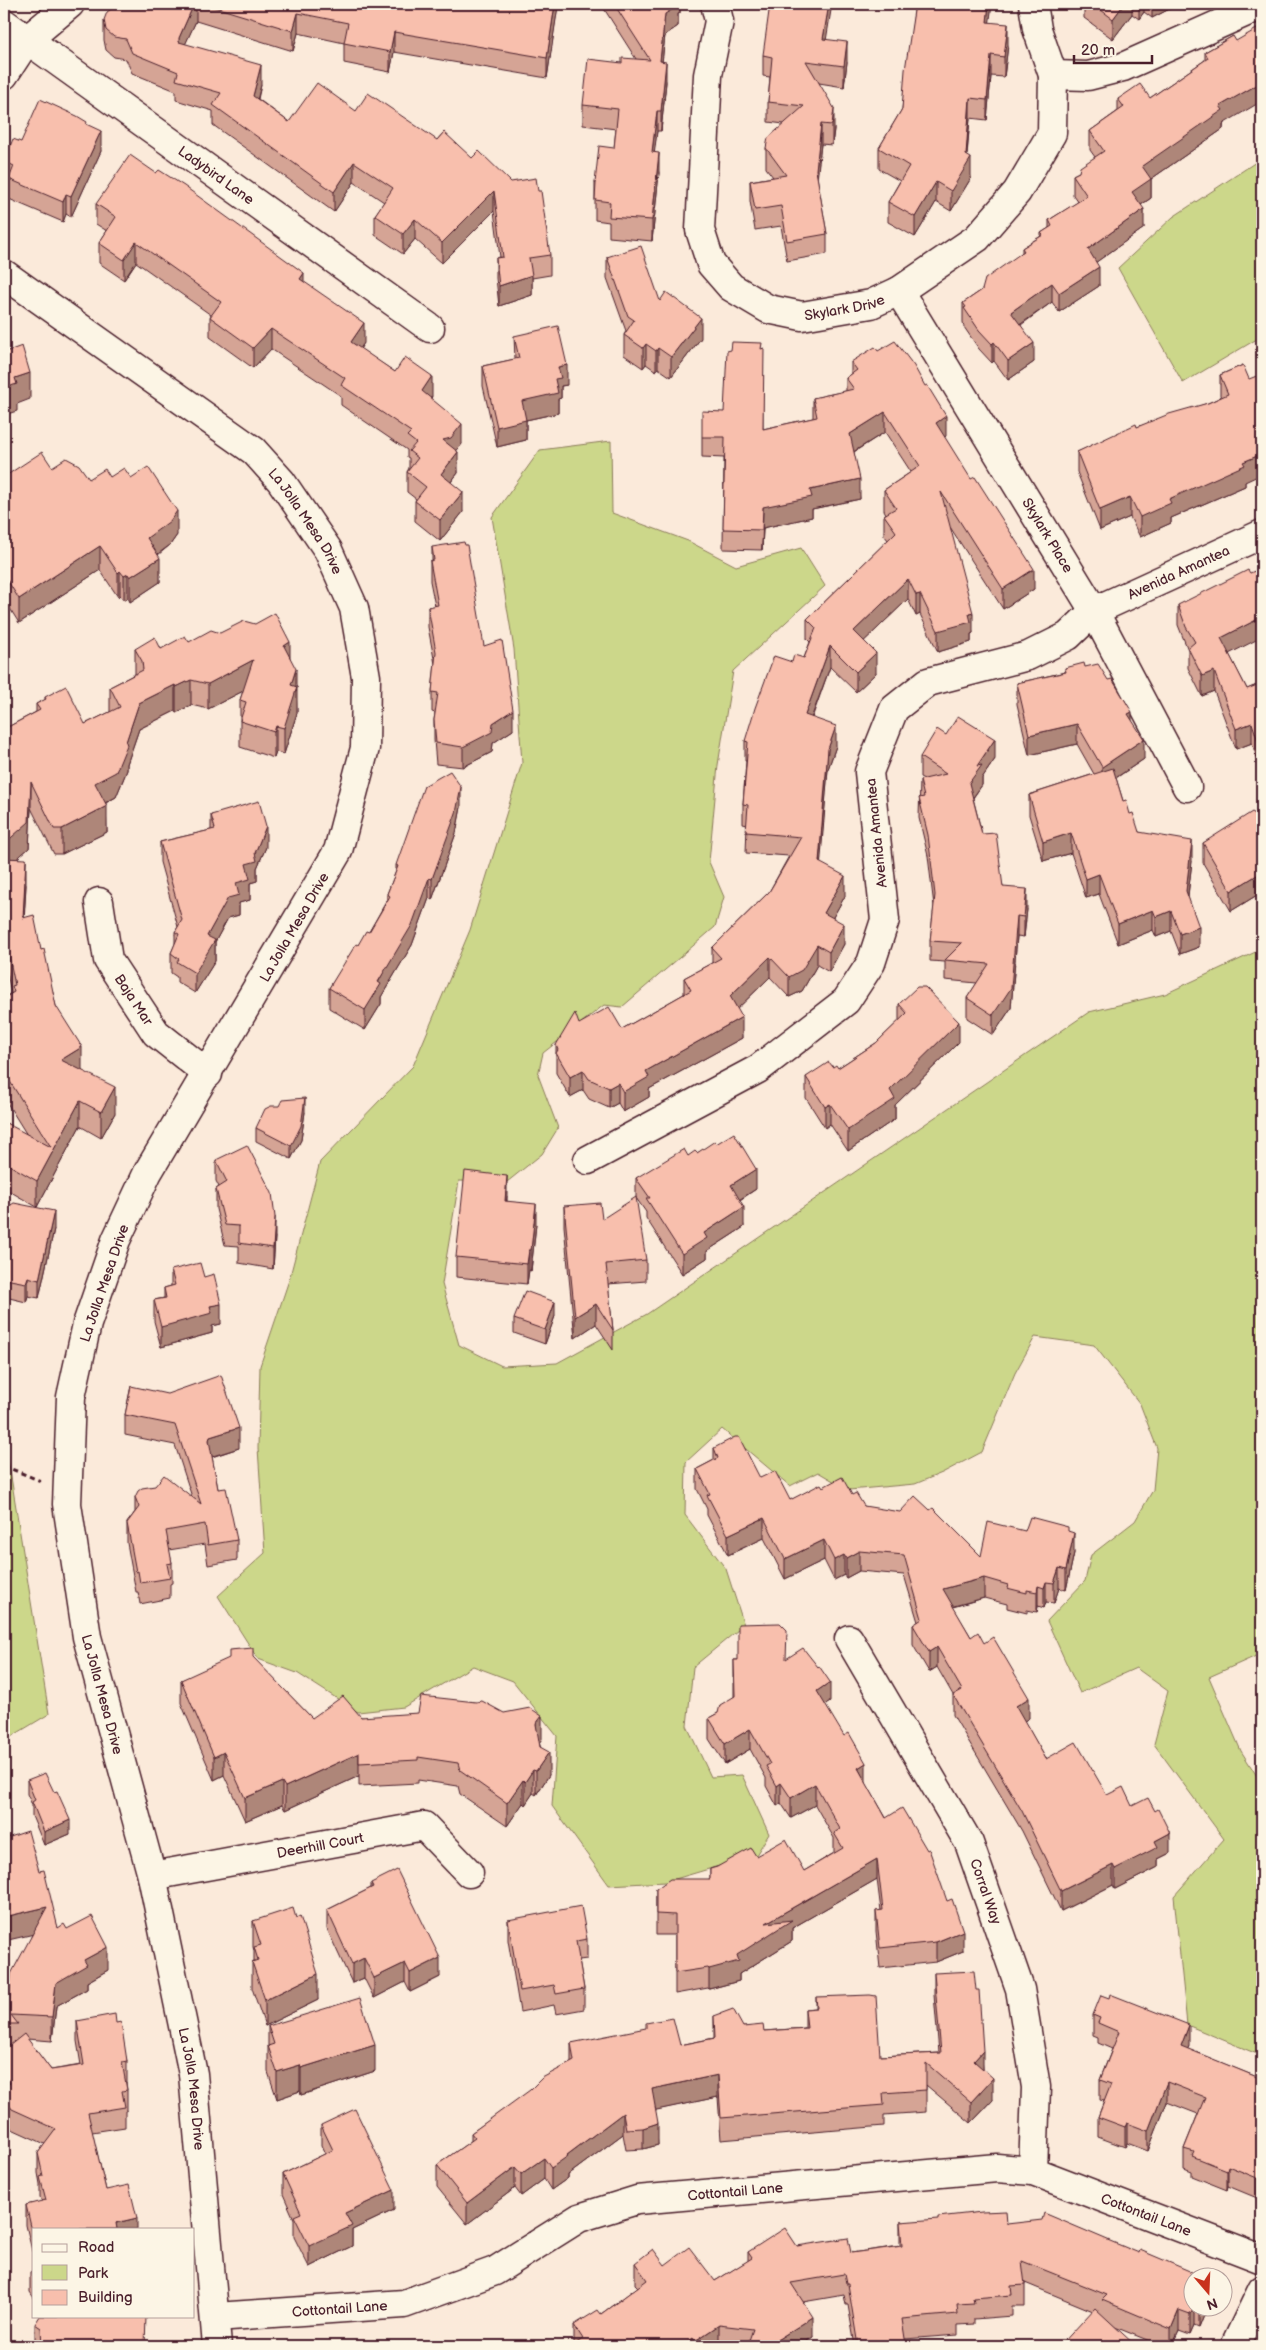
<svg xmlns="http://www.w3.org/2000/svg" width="1266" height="2350" viewBox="0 0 1266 2350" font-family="'Balsamiq Sans',sans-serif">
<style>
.green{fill:#ccd78a;stroke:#8b7b5a}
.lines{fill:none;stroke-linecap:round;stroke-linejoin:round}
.minor-casing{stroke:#4a1f2b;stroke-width:31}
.tertiary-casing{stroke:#4a1f2b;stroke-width:31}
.path{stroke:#4a1f2b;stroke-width:3;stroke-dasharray:5 4;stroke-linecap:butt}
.minor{stroke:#fcf5e5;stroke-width:28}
.tertiary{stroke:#fcf5e5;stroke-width:28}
.wall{fill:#d5a495;stroke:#4a1f2b}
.shaded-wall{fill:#ae8679;stroke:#4a1f2b}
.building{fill:#f8bfad;stroke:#4a1f2b}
.labels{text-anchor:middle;stroke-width:4.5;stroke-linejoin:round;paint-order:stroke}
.street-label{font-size:14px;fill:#4a1f2b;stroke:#fcf5e5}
</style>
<rect width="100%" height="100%" fill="#fbeada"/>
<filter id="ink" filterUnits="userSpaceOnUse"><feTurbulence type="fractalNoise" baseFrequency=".02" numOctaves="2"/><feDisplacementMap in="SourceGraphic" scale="10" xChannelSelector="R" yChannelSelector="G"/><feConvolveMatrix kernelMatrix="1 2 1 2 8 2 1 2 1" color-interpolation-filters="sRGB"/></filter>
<g filter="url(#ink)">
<g class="green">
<path d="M 1262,158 L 1262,336 L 1183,383 L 1118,268 L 1173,217 Z"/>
<path d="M 611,441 L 612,513 L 688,541 L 736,566 L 801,548 L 825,586 L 733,671 L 718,765 L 709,862 L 724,897 L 715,927 L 622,1007 L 604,1005 L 543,1053 L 538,1075 L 558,1128 L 542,1154 L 507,1182 L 459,1181 L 442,1284 L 459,1345 L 502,1366 L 557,1363 L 647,1314 L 1089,1012 L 1165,994 L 1262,949 L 1262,1641 L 1256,1656 L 1209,1677 L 1241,1751 L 1262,1784 L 1262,2056 L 1187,2025 L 1174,1896 L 1224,1839 L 1154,1744 L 1168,1691 L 1136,1668 L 1080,1693 L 1047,1621 L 1085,1581 L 1091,1555 L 1135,1521 L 1153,1490 L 1157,1448 L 1140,1404 L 1094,1345 L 1035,1337 L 1015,1373 L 982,1452 L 942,1473 L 915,1484 L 849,1490 L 818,1472 L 790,1486 L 722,1429 L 686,1462 L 685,1515 L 726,1569 L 744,1625 L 693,1667 L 687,1726 L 711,1777 L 742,1775 L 769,1834 L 756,1855 L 665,1882 L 609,1885 L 552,1806 L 557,1736 L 513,1681 L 473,1666 L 404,1707 L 358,1712 L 297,1673 L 258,1659 L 218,1596 L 265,1553 L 258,1448 L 260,1366 L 289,1280 L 320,1162 L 413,1066 L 470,930 L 522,763 L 514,649 L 492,517 L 540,450 Z"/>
<path d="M 4,1433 L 49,1714 L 4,1741 Z"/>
</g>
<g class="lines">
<g class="minor-casing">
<g id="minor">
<path id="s1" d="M 715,4 L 719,21 L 708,75 L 700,230 L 711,264 L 731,287 L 768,309 L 802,316 L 871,304 L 899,291 L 977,238 L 1017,192 L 1052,133 L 1053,75 L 1037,29 L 1033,4"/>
<path id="s2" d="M 4,23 L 430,328"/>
<path d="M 4,75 L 27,40 L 70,4"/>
<path d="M 1053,75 L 1088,76 L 1123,67 L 1262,5"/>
<path id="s3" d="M 899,291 L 1094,611 L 1187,787"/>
<path id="s4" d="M 99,902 L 108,960 L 156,1033 L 208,1074"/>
<path id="s5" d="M 588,1160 L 758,1069 L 846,1001 L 871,963 L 885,920 L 869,772 L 894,709 L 928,682 L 1028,656 L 1068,636 L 1094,611 L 1262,534"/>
<path id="s6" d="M 849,1639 L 969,1843 L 1020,1989 L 1036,2087 L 1033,2171"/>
<path id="s7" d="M 152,1876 L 424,1826 L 469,1873"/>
<path id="s8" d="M 216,2317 L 404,2304 L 495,2271 L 579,2218 L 637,2200 L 997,2168 L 1033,2171 L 1262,2259"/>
<path d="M 1235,2346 L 1262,2290"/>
</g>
</g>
<g class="tertiary-casing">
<g id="tertiary">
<path id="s9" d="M 4,274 L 254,451 L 281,481 L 328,550 L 354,608 L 366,677 L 365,748 L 338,851 L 148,1172 L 116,1240 L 87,1324 L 71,1397 L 67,1504 L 87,1637 L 152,1876 L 193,2074 L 217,2346"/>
</g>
</g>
<path class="path" d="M 4,1466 L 41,1481"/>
<use href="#minor" class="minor"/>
<use href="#tertiary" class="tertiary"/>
</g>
<g class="wall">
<path d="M 124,4 L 558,4 L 547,78 L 394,52 L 390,72 L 344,63 L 344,43 L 298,33 L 293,51 L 196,21 L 185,44 L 261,85 L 258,99 L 289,122 L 356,111 L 437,140 L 444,132 L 550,255 L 550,275 L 532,278 L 532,295 L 499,306 L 496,278 L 496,258 L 500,257 L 494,211 L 442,263 L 415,239 L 403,254 L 375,235 L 375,215 L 384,202 L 354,182 L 334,212 L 213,125 L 213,111 L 176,100 L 176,91 L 132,73 L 126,59 L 114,57 L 106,50 L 104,40 L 104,20 Z"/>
<path d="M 601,4 L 680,4 L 680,13 L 678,14 L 678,26 L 665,35 L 662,62 L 666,82 L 661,131 L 657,131 L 654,152 L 659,173 L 652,241 L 609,237 L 609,222 L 595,220 L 595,183 L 614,148 L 616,129 L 583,125 L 583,105 L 622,63 L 636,59 Z"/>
<path d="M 915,4 L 992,4 L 989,22 L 1008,45 L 1004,77 L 991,76 L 987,120 L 970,118 L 967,156 L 971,178 L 951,211 L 936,202 L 915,237 L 888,222 L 888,202 L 900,181 L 879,169 L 879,148 L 902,109 Z"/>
<path d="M 1084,4 L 1179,4 L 1152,18 L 1144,12 L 1139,19 L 1132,14 L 1113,39 L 1084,18 Z"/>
<path d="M 1233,36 L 1223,129 L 1151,179 L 1151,198 L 1141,205 L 1144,228 L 1096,262 L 1099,286 L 1059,312 L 1052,302 L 1021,325 L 1034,362 L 1008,380 L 994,361 L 992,363 L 979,349 L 964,327 L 963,322 L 963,303 L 982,290 L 1022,252 L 1022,248 L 1041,236 L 1041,233 L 1049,228 L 1049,220 L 1078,202 L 1073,195 L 1073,175 L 1079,172 L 1095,157 L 1090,150 L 1090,131 L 1118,111 L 1118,99 L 1150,98 L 1205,60 L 1205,52 Z"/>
<path d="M 826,39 L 847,62 L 844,87 L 819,83 L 834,129 L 832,145 L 821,144 L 817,177 L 827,234 L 827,254 L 787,261 L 781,226 L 755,230 L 750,201 L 750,181 L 773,177 L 766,168 L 766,148 L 784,124 L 768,122 L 768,102 L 770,77 L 763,76 L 763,55 Z"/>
<path d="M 87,125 L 101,151 L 71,217 L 66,214 L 63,222 L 9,199 L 9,184 L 4,181 L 4,160 L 21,142 Z"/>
<path d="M 96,204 L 304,282 L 364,343 L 360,349 L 395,372 L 432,396 L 431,399 L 462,444 L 456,451 L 458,473 L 451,482 L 463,512 L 440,541 L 415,521 L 415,501 L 416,499 L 407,492 L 407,472 L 409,468 L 409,458 L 407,457 L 407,450 L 341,405 L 341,396 L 271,349 L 253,368 L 210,337 L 210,317 L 211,315 L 136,262 L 124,280 L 99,263 L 99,243 L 107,231 L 96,224 Z"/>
<path d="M 607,257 L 660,301 L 701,338 L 671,377 L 658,368 L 656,371 L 646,364 L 643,368 L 624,355 L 624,335 L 626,331 L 607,278 Z"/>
<path d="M 514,336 L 567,385 L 561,386 L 561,398 L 558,399 L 558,413 L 526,420 L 526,440 L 497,447 L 483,386 L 483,366 L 515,359 Z"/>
<path d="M 762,349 L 763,429 L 813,418 L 813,398 L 846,391 L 846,378 L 851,374 L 851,362 L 946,436 L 944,437 L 1034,589 L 1003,609 L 950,527 L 973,633 L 971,634 L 971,642 L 938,652 L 920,614 L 916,616 L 908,599 L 864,641 L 876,673 L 856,692 L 830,667 L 812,718 L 836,746 L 828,769 L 820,862 L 845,896 L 833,917 L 844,944 L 829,972 L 817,965 L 802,991 L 789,997 L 770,977 L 737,1009 L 742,1038 L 649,1089 L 649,1097 L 623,1112 L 618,1103 L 609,1108 L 589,1099 L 583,1090 L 570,1097 L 556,1073 L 556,1045 L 579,1024 L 622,1029 L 684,994 L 684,978 L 712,963 L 712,948 L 769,892 L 789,856 L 746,853 L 747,825 L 743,824 L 743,804 L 746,761 L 745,761 L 745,741 L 792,662 L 804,658 L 810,642 L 807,639 L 807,619 L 888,540 L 884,535 L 884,515 L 886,514 L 884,510 L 884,490 L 911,472 L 885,432 L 854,452 L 860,499 L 812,509 L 812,517 L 763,528 L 762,550 L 723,549 L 724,458 L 702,457 L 702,437 L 724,412 Z"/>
<path d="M 1243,365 L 1245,486 L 1171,518 L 1171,523 L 1140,537 L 1130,517 L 1100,530 L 1077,472 L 1077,452 L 1137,427 L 1208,403 L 1221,397 L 1220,395 L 1220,375 Z"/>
<path d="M 52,467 L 89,479 L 110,477 L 131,478 L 177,535 L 170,545 L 158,555 L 160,582 L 130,602 L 128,598 L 124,600 L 120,595 L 118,597 L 100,570 L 19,623 L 4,599 L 4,477 Z"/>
<path d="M 432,547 L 484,646 L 513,730 L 493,743 L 492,752 L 463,767 L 436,764 L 434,740 L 434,720 L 435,713 L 432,712 L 432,692 L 435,664 L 428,627 L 428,607 L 435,606 L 430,581 L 430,561 L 432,561 Z"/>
<path d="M 1178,605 L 1229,654 L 1247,689 L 1262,683 L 1262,773 L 1252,743 L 1236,749 L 1214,691 L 1202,696 L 1188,668 L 1188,650 L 1178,625 Z"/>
<path d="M 189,642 L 290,659 L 296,686 L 297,713 L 284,754 L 276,752 L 274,758 L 240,747 L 240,700 L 243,691 L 208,709 L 191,705 L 176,713 L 175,711 L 139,729 L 127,764 L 127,770 L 116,797 L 106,803 L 107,832 L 62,854 L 54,854 L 31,808 L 29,848 L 16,859 L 26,885 L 24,917 L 41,950 L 56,1006 L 82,1070 L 115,1113 L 101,1138 L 80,1126 L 37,1207 L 4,1188 L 4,1122 L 27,1135 L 4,1098 L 4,998 L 11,993 L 4,958 L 4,729 L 36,712 L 36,704 L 45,700 L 45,697 L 85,724 L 110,712 L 110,687 L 135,674 L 135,649 L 161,649 Z"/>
<path d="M 1085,667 L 1132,721 L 1144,759 L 1116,778 L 1123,801 L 1139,832 L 1192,861 L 1188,896 L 1199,947 L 1180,954 L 1171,931 L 1156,937 L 1153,930 L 1118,944 L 1099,894 L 1086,898 L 1071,853 L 1043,861 L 1029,815 L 1029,795 L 1094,774 L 1077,744 L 1029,755 L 1017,704 L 1017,683 L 1065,672 L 1065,668 Z"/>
<path d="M 946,735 L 995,759 L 982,778 L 982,785 L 973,798 L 982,834 L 1003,887 L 1027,909 L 1024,937 L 1017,936 L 1011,1008 L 993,1035 L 967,1018 L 967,998 L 977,983 L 945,980 L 945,962 L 930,961 L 930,941 L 934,906 L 928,856 L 919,818 L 920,780 L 924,779 L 920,777 L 920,757 Z"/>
<path d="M 461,807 L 456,833 L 432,900 L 429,898 L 412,945 L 381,997 L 381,1004 L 365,1030 L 329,1008 L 329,988 L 358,945 L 369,932 L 387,900 L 387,894 L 396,871 L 396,865 Z"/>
<path d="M 211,815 L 266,847 L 257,868 L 257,881 L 250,883 L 250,900 L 239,903 L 239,915 L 228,918 L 215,942 L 215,961 L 195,993 L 177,982 L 177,977 L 171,973 L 171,953 L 175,944 L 175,932 L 178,927 L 160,862 L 160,842 L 211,830 Z"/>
<path d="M 1262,818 L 1262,892 L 1231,911 L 1203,863 L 1203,843 Z"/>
<path d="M 899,1004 L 959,1042 L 895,1105 L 895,1119 L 848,1151 L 830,1124 L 825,1128 L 806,1098 L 806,1077 L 833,1067 L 838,1068 L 876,1043 L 899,1021 Z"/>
<path d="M 305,1112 L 301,1140 L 291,1159 L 256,1141 L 256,1128 Z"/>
<path d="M 716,1144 L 756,1189 L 740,1200 L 744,1227 L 707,1251 L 707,1258 L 682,1274 L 646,1218 L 646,1212 L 636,1198 L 636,1178 L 688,1156 L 697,1153 Z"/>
<path d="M 216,1160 L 275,1237 L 273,1269 L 239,1263 L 239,1246 L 225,1245 L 216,1209 L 216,1189 L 219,1187 L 216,1181 Z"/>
<path d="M 507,1196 L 507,1201 L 536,1224 L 531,1271 L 529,1270 L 527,1284 L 456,1277 L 456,1257 Z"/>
<path d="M 564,1206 L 602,1219 L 646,1260 L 646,1281 L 608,1284 L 613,1330 L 613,1350 L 596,1324 L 575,1338 L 564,1226 Z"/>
<path d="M 4,1209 L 54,1229 L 39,1298 L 28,1296 L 26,1302 L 5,1297 Z"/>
<path d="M 171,1270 L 204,1277 L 221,1324 L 212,1326 L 212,1333 L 161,1347 L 154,1321 L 154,1300 L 164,1298 L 164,1288 L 171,1286 Z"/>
<path d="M 555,1316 L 545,1344 L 514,1333 L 514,1319 Z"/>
<path d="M 131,1386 L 239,1448 L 212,1457 L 218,1489 L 237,1540 L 237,1560 L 208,1565 L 205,1544 L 169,1550 L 172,1563 L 172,1583 L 170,1584 L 170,1598 L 140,1604 L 138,1592 L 136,1592 L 127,1543 L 127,1523 L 135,1512 L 135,1497 L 192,1497 L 175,1445 L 125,1435 L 125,1415 Z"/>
<path d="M 714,1448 L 760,1478 L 790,1500 L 823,1487 L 852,1495 L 864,1506 L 981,1556 L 1025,1531 L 1068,1531 L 1074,1553 L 1066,1590 L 1059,1588 L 1054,1603 L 1046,1602 L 1044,1608 L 1038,1606 L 1037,1612 L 1027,1610 L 1027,1613 L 1007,1608 L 1007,1604 L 984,1598 L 953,1607 L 971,1637 L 1029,1718 L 1024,1721 L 1046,1759 L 1107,1795 L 1132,1806 L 1170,1853 L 1158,1859 L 1158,1867 L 1115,1889 L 1113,1885 L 1061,1911 L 1022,1831 L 953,1715 L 953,1695 L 937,1667 L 929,1672 L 913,1645 L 913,1625 L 918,1622 L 904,1575 L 859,1571 L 846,1578 L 844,1575 L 834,1580 L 824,1560 L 785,1579 L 764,1538 L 728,1555 L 707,1515 L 707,1509 L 697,1489 L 697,1469 L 714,1460 Z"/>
<path d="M 253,1658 L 312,1718 L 361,1717 L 542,1739 L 539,1742 L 549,1775 L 536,1795 L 533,1793 L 525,1805 L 523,1803 L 507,1826 L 460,1794 L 458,1786 L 418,1780 L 418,1783 L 359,1786 L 359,1776 L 285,1810 L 282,1805 L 245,1821 L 224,1775 L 214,1780 L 181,1703 L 181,1680 Z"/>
<path d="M 786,1659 L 830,1702 L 825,1705 L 866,1783 L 963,1951 L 936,1962 L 880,1968 L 876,1931 L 876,1911 L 881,1911 L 877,1879 L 792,1928 L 792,1941 L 739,1974 L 739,1981 L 709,1989 L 708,1988 L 675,1994 L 675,1935 L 656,1935 L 656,1889 L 710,1879 L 710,1869 L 717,1867 L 756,1856 L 804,1871 L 834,1853 L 834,1838 L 815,1805 L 791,1818 L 781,1803 L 777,1806 L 766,1786 L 766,1778 L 750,1749 L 725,1764 L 709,1739 L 709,1718 L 718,1713 L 734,1697 L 734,1660 L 738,1660 Z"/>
<path d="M 1262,1680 L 1262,1730 L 1259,1730 L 1259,1709 Z"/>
<path d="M 27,1780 L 70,1834 L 44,1845 L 32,1816 L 32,1805 L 27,1794 Z"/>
<path d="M 39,1871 L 58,1928 L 67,1929 L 108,1970 L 87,1982 L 87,1989 L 56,2006 L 52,2041 L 27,2039 L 51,2070 L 81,2065 L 77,2041 L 77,2021 L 116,2023 L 127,2061 L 127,2082 L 126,2082 L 127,2090 L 127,2110 L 125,2111 L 125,2127 L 92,2132 L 106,2190 L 137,2229 L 34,2229 L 32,2251 L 26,2225 L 26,2205 L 42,2202 L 40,2197 L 40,2184 L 38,2173 L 38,2153 L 45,2144 L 12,2129 L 4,2118 L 4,2050 L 7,2048 L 4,2048 L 4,2005 L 9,2011 L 32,1934 Z"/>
<path d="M 371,1883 L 440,1977 L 410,1992 L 405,1982 L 374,1998 L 364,1978 L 352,1983 L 327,1929 L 327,1910 L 371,1888 Z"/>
<path d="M 296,1918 L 318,2000 L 265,2026 L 252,1988 L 252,1962 L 254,1961 L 254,1951 L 253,1947 L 253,1921 Z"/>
<path d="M 508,1920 L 587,1939 L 587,1959 L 579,1960 L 584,1989 L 584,2009 L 556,2014 L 554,2005 L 520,2012 L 508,1940 Z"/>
<path d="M 934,1973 L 976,1990 L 983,2069 L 993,2100 L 971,2123 L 926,2085 L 926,2112 L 884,2115 L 884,2126 L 721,2140 L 718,2097 L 655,2110 L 658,2145 L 643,2149 L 626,2150 L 623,2134 L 568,2175 L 568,2178 L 551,2190 L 544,2179 L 521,2196 L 515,2188 L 467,2224 L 437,2187 L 437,2165 L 471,2141 L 471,2133 L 571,2063 L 571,2043 L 680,2045 L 714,2038 L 714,2016 L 743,2027 L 764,2031 L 805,2028 L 805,2009 L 816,2008 L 816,1997 L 880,2056 L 939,2053 L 934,1995 Z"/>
<path d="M 1093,2015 L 1189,2046 L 1187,2049 L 1262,2079 L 1262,2200 L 1228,2186 L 1227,2190 L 1192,2176 L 1192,2172 L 1184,2169 L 1184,2149 L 1198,2114 L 1167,2102 L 1148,2151 L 1127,2143 L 1125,2147 L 1098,2137 L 1098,2117 L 1104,2101 L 1100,2100 L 1100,2080 L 1112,2049 L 1098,2043 L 1098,2038 L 1093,2036 Z"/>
<path d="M 268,2026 L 375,2071 L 301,2095 L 300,2091 L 277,2099 L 268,2072 Z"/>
<path d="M 321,2125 L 394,2210 L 352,2230 L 352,2246 L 309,2267 L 294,2237 L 294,2219 L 283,2194 L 283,2174 L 325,2154 L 321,2145 Z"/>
<path d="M 900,2222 L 1007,2224 L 1194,2308 L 1207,2308 L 1199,2328 L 1194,2326 L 1190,2335 L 1179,2331 L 1172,2346 L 1162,2346 L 1115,2327 L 1093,2311 L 1025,2283 L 1025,2306 L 1012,2306 L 1012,2316 L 974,2319 L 974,2324 L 958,2325 L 958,2335 L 905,2339 L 906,2346 L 855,2346 L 848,2305 L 846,2305 L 844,2295 L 803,2302 L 813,2337 L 799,2346 L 725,2346 L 719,2345 L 718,2346 L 571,2346 L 574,2344 L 574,2325 L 601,2314 L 638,2287 L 635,2284 L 635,2263 L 665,2265 L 715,2281 L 748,2261 L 748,2252 L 797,2246 L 851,2253 L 900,2246 Z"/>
<path d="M 34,2270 L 34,2298 L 30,2292 L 30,2272 Z"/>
<path d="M 35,2324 L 146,2346 L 38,2346 L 35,2344 Z"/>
</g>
<g class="shaded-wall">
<path d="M 194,4 L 196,4 L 196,21 L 179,58 L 179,38 Z"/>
<path d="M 555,4 L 558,4 L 558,6 L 547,78 L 547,58 Z"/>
<path d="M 673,4 L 680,4 L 680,13 L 678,14 L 678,26 L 665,35 L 660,82 L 660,61 L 665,14 Z"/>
<path d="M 829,4 L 832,4 L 823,59 L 823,39 Z"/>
<path d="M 989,4 L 992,4 L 987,42 L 987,22 Z"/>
<path d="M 1124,4 L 1132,4 L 1132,14 L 1113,39 L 1113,19 Z"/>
<path d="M 1139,4 L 1144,4 L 1144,12 L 1139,19 Z"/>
<path d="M 1152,4 L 1179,4 L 1152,18 Z"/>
<path d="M 298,13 L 298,33 L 293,51 L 293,31 Z"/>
<path d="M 1008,24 L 1008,45 L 1004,77 L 1004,57 Z"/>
<path d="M 394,32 L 394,52 L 390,72 L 390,52 Z"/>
<path d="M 847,42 L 847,62 L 844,87 L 844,66 Z"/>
<path d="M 991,55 L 991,76 L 987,120 L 987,100 Z"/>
<path d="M 666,62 L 666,82 L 661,131 L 661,111 Z"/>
<path d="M 261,65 L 261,85 L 253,116 L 253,96 Z"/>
<path d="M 1262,82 L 1262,101 L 1223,124 L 1223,129 L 1151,179 L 1151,198 L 1132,211 L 1132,192 L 1142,166 L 1220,106 Z"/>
<path d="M 970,98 L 970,118 L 966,165 L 971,158 L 971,178 L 951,211 L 951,191 L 966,155 Z"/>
<path d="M 834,108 L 834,129 L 832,145 L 832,125 Z"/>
<path d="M 657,111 L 657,131 L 652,172 L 652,152 Z"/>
<path d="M 821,124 L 821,144 L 816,190 L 816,170 Z"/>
<path d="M 101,131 L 101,151 L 71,217 L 71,196 Z"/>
<path d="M 659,153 L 659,173 L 652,241 L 652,220 Z"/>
<path d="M 354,162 L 354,182 L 334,212 L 334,192 Z"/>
<path d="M 936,182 L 936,202 L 915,237 L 915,217 Z"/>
<path d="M 494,191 L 494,211 L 442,263 L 442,243 Z"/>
<path d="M 66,194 L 66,214 L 63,222 L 63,202 Z"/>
<path d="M 1144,209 L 1144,228 L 1088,268 L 1088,249 Z"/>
<path d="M 415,219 L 415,239 L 403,254 L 403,234 Z"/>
<path d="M 136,242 L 136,262 L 124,280 L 124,260 Z"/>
<path d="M 1099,267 L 1099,286 L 1059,312 L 1059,293 Z"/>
<path d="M 304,273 L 304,294 L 300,279 Z"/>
<path d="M 532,275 L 532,295 L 499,306 L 499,286 Z"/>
<path d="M 1052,283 L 1052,302 L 1011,331 L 1011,312 Z"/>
<path d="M 701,318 L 701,338 L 671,377 L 671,357 Z"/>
<path d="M 364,323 L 364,343 L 351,362 L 351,342 Z"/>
<path d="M 271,329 L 271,349 L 253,368 L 253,348 Z"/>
<path d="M 994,342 L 994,361 L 992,363 L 992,344 Z"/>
<path d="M 1034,343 L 1034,362 L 1008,380 L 1008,361 Z"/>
<path d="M 646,344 L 646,364 L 643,368 L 643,348 Z"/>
<path d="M 658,348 L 658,368 L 656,371 L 656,351 Z"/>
<path d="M 567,365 L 567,385 L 561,386 L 561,398 L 558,399 L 558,413 L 526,420 L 526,440 L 497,447 L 497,427 L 522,401 L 555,379 L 558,367 Z"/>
<path d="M 30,373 L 30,399 L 17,404 L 17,411 L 4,415 L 4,388 L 15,378 Z"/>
<path d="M 432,376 L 432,396 L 422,412 L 422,391 Z"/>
<path d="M 885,412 L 885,432 L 850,454 L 850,434 Z"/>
<path d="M 946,416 L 946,436 L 936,444 L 936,423 Z"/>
<path d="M 462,424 L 462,444 L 451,458 L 443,440 Z"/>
<path d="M 458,452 L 458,473 L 441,494 L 441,474 Z"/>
<path d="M 1262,454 L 1262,474 L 1245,482 L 1245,486 L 1171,518 L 1171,523 L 1140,537 L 1140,517 L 1169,499 L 1243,462 Z"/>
<path d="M 860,479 L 860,499 L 812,509 L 812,517 L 763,528 L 762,550 L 763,507 L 810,490 Z"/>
<path d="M 463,492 L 463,512 L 440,541 L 440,520 Z"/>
<path d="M 1130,497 L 1130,517 L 1100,530 L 1100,510 Z"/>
<path d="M 177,511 L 177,535 L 170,545 L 147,562 L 147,538 Z"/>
<path d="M 100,546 L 100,570 L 19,623 L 19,599 Z"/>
<path d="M 160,558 L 160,582 L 130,602 L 130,577 Z"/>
<path d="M 1034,569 L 1034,589 L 1003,609 L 1003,589 Z"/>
<path d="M 120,571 L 120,595 L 118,597 L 118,573 Z"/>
<path d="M 128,574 L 128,598 L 124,600 L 124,576 Z"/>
<path d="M 908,579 L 908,599 L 854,651 L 854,631 Z"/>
<path d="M 920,594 L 920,614 L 916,616 L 916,595 Z"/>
<path d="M 973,613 L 973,633 L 971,634 L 971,642 L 938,652 L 938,631 L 969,614 Z"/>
<path d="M 1262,617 L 1262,637 L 1221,658 L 1221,638 Z"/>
<path d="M 290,642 L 290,668 L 284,646 Z"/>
<path d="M 830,646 L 830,667 L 805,735 L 805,715 Z"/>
<path d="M 876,653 L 876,673 L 856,692 L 856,672 Z"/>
<path d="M 253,660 L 253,686 L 208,709 L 208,684 Z"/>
<path d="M 296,669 L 296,692 L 297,687 L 297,713 L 284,754 L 284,728 L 291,685 Z"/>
<path d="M 1214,671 L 1214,691 L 1202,696 L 1202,676 Z"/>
<path d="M 191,680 L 191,705 L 176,713 L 176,687 Z"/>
<path d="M 175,685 L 175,711 L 139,729 L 127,764 L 127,770 L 116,797 L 95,808 L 95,783 L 126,742 L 139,703 Z"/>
<path d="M 513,710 L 513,730 L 493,743 L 492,752 L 463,767 L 463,747 L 493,723 Z"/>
<path d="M 1132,712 L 1132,732 L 1128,714 Z"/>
<path d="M 1252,723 L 1252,743 L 1236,749 L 1236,729 Z"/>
<path d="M 1077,724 L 1077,744 L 1029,755 L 1029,735 Z"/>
<path d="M 276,726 L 276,752 L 274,758 L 274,732 Z"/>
<path d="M 836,726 L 836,746 L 828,769 L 819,882 L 819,862 L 828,749 Z"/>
<path d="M 995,739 L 995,759 L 982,778 L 982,785 L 969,803 L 969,783 L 977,766 Z"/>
<path d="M 1144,739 L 1144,759 L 1102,787 L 1102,767 Z"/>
<path d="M 31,782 L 31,808 L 29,848 L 4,870 L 4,844 Z"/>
<path d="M 461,787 L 461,807 L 456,833 L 432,900 L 432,879 Z"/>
<path d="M 107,806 L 107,832 L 62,854 L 62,829 Z"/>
<path d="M 266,826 L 266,847 L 257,868 L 257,881 L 250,883 L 250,900 L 239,903 L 239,915 L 228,918 L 215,942 L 215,961 L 195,993 L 195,973 L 207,936 L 246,864 L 255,853 Z"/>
<path d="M 1071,833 L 1071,853 L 1043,861 L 1043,842 Z"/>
<path d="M 1192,841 L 1192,861 L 1186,911 L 1186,891 Z"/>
<path d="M 26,859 L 26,885 L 23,943 L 23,918 Z"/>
<path d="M 1262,872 L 1262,892 L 1231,911 L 1231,891 Z"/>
<path d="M 1099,874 L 1099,894 L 1086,898 L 1086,879 Z"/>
<path d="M 845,876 L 845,896 L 824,933 L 824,913 Z"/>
<path d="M 429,878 L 429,898 L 412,945 L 381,997 L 381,1004 L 365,1030 L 365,1010 Z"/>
<path d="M 1027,889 L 1027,909 L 1024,937 L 1024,917 Z"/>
<path d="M 1153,910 L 1153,930 L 1118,944 L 1118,924 Z"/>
<path d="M 1171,911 L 1171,931 L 1156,937 L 1156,917 Z"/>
<path d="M 1017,916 L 1017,936 L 1011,1008 L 993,1035 L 993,1015 Z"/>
<path d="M 844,924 L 844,944 L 829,972 L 829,952 Z"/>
<path d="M 1199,927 L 1199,947 L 1180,954 L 1180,934 Z"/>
<path d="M 817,945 L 817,965 L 802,991 L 789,997 L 789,977 Z"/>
<path d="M 770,957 L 770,977 L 730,1016 L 730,996 Z"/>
<path d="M 742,1017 L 742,1038 L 649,1089 L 649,1097 L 623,1112 L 623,1092 L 646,1071 Z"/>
<path d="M 959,1022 L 959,1042 L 895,1105 L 895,1119 L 848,1151 L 848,1130 Z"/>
<path d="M 82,1047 L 82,1073 L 61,1060 Z"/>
<path d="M 583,1070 L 583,1090 L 570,1097 L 570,1077 Z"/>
<path d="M 618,1083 L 618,1103 L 609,1108 L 609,1088 Z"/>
<path d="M 115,1087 L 115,1113 L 101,1138 L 101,1112 Z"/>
<path d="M 305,1098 L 305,1112 L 301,1140 L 291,1159 L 291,1146 Z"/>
<path d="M 80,1101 L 80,1126 L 37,1207 L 37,1181 Z"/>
<path d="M 830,1104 L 830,1124 L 825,1128 L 825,1107 Z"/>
<path d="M 756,1169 L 756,1189 L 731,1205 L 731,1185 Z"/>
<path d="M 507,1176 L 507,1196 L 505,1221 L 505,1201 Z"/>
<path d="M 536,1204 L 536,1224 L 531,1271 L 531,1250 Z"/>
<path d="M 744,1207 L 744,1227 L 707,1251 L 707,1258 L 682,1274 L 682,1254 L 704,1233 Z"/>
<path d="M 54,1211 L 54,1229 L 39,1298 L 39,1280 Z"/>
<path d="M 275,1217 L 275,1237 L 273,1269 L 273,1248 Z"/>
<path d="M 529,1250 L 529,1270 L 527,1284 L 527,1264 Z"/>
<path d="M 28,1277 L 28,1296 L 26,1302 L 26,1283 Z"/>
<path d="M 5,1279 L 5,1297 L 4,1301 L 4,1283 Z"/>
<path d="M 555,1302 L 555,1316 L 545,1344 L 545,1330 Z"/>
<path d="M 221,1304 L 221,1324 L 212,1326 L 212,1333 L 161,1347 L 161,1327 L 210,1306 Z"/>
<path d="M 596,1304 L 596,1324 L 575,1338 L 575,1317 Z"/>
<path d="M 239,1428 L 239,1448 L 210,1457 L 209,1440 L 210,1437 Z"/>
<path d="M 764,1518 L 764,1538 L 728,1555 L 728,1535 Z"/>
<path d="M 1074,1533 L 1074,1553 L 1066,1590 L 1066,1570 Z"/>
<path d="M 824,1540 L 824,1560 L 785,1579 L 785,1559 Z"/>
<path d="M 859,1551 L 859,1571 L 846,1578 L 846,1558 Z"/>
<path d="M 844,1555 L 844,1575 L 834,1580 L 834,1560 Z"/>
<path d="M 1059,1568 L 1059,1588 L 1054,1603 L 1054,1583 Z"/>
<path d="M 984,1578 L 984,1598 L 943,1609 L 943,1589 Z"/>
<path d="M 1046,1582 L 1046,1602 L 1044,1608 L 1044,1588 Z"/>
<path d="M 1038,1586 L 1038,1606 L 1037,1612 L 1037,1592 Z"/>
<path d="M 937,1647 L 937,1667 L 929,1672 L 929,1652 Z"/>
<path d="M 830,1682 L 830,1702 L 817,1711 L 817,1691 Z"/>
<path d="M 1029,1698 L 1029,1718 L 1016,1726 L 1016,1706 Z"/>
<path d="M 542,1716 L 542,1739 L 536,1747 L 536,1724 Z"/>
<path d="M 750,1729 L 750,1749 L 725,1764 L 725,1744 Z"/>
<path d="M 224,1752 L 224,1775 L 214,1780 L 214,1757 Z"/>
<path d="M 549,1752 L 549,1775 L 536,1795 L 536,1771 Z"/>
<path d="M 359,1753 L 359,1776 L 285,1810 L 285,1787 Z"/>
<path d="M 866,1763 L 866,1783 L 858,1768 Z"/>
<path d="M 533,1770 L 533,1793 L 525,1805 L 525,1782 Z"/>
<path d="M 523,1780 L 523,1803 L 507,1826 L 507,1803 Z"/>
<path d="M 282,1782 L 282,1805 L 245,1821 L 245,1798 Z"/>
<path d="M 781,1783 L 781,1803 L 777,1806 L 777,1786 Z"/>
<path d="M 815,1784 L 815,1805 L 791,1818 L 791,1798 Z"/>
<path d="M 70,1820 L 70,1834 L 44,1845 L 44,1832 Z"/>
<path d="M 1170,1833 L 1170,1853 L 1158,1859 L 1158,1867 L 1115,1889 L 1115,1869 L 1155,1841 Z"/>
<path d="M 877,1859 L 877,1879 L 792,1928 L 792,1941 L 739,1974 L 739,1981 L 709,1989 L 709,1969 L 737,1955 L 766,1923 Z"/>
<path d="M 1113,1865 L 1113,1885 L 1061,1911 L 1061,1891 Z"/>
<path d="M 47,1907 L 47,1931 L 4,1941 L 4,1917 Z"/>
<path d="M 963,1931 L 963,1951 L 936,1962 L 936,1942 Z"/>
<path d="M 108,1947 L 108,1970 L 87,1982 L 87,1989 L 56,2006 L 52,2041 L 52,2017 L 56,1983 L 84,1960 Z"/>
<path d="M 364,1958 L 364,1978 L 352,1983 L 352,1964 Z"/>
<path d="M 440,1958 L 440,1977 L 410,1992 L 410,1973 Z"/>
<path d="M 405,1963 L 405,1982 L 374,1998 L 374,1978 Z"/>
<path d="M 318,1974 L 318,2000 L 265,2026 L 265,2000 Z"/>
<path d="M 1189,2025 L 1189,2046 L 1181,2066 L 1181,2046 Z"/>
<path d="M 375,2045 L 375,2071 L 301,2095 L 301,2068 Z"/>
<path d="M 983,2051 L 983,2073 L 974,2061 Z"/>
<path d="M 300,2065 L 300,2091 L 277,2099 L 277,2072 Z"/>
<path d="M 718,2075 L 718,2097 L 652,2111 L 652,2089 Z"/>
<path d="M 993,2078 L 993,2100 L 971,2123 L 971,2102 Z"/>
<path d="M 1167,2082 L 1167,2102 L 1148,2151 L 1148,2131 Z"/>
<path d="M 623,2113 L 623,2134 L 568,2175 L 568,2178 L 551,2190 L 551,2168 L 567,2155 Z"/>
<path d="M 658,2123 L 658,2145 L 643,2149 L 643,2128 Z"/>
<path d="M 1127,2123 L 1127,2143 L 1125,2147 L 1125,2127 Z"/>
<path d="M 544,2158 L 544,2179 L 521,2196 L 521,2174 Z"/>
<path d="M 1228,2166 L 1228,2186 L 1227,2190 L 1227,2170 Z"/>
<path d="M 515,2167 L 515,2188 L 467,2224 L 467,2203 Z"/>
<path d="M 394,2190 L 394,2210 L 352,2230 L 352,2246 L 309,2267 L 309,2246 L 345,2213 Z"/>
<path d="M 137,2218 L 137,2229 L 116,2229 L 116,2223 Z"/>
<rect x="32" y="2231" width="2" height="20"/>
<path d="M 1194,2308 L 1194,2326 L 1190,2335 L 1190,2314 Z"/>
<path d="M 1199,2308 L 1207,2308 L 1199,2328 Z"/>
<path d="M 1179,2310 L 1179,2331 L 1172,2346 L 1171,2346 L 1171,2329 Z"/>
<path d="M 813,2317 L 813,2337 L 799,2346 L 772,2346 L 772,2343 Z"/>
<path d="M 719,2325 L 719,2345 L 718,2346 L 695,2346 L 695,2341 Z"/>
<path d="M 693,2338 L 693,2346 L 682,2346 Z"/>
</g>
<g class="building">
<path d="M 124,4 L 194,4 L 179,38 L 179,42 L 261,65 L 253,96 L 289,122 L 317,83 L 356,111 L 368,93 L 437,140 L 444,132 L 472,158 L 479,151 L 511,182 L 536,178 L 538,191 L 541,191 L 550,255 L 529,258 L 532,275 L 499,286 L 496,258 L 503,257 L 494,191 L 442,243 L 415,219 L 403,234 L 375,215 L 393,188 L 354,162 L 334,192 L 213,105 L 221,93 L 176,80 L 178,72 L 132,53 L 126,39 L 114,37 L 106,30 L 104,20 L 107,12 L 111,9 Z"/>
<path d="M 205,4 L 555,4 L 547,58 L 394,32 L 390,52 L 344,43 L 348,23 L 298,13 L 293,31 Z"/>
<path d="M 614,4 L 677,4 L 678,6 L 665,14 L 660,61 L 666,62 L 661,111 L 657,111 L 652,152 L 659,153 L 652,220 L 609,217 L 610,202 L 595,200 L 596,183 L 595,183 L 599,146 L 614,148 L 618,109 L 583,105 L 588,59 L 622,63 L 622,58 L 650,60 Z"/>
<path d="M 770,4 L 829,4 L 823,39 L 847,42 L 844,66 L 806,61 L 834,108 L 832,125 L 821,124 L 816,170 L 827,234 L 787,241 L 781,206 L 755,210 L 750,181 L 786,175 L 766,148 L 768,138 L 804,106 L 768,102 L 772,57 L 763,55 Z"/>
<path d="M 915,4 L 989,4 L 987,22 L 1008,24 L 1004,57 L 991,55 L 987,100 L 970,98 L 966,155 L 971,158 L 951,191 L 936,182 L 915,217 L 888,202 L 909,166 L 879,148 L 902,109 L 905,70 Z"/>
<path d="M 1093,4 L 1124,4 L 1113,19 Z"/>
<path d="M 1260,27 L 1262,30 L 1262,82 L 1220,106 L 1223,110 L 1142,166 L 1151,179 L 1132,192 L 1144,209 L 1088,249 L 1099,267 L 1059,293 L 1052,283 L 1011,312 L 1034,343 L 1008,361 L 994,342 L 992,344 L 979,330 L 964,308 L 966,307 L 963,303 L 982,290 L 985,279 L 1024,251 L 1022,248 L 1043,235 L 1041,233 L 1052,226 L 1049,220 L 1087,196 L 1073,175 L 1079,172 L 1080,167 L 1104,151 L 1090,131 L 1124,107 L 1118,99 L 1140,84 L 1150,98 L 1208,58 L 1205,52 L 1233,36 L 1236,41 Z"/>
<path d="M 40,99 L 77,116 L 87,122 L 86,124 L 101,131 L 71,196 L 66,194 L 63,202 L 9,179 L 14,166 L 4,161 L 13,139 L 21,142 Z"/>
<path d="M 130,155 L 156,173 L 159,170 L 184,186 L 304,273 L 300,279 L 364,323 L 351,342 L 395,372 L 405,357 L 432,376 L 422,391 L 462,424 L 451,438 L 443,440 L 458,452 L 441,474 L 463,492 L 440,520 L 415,501 L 426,487 L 407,472 L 418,458 L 409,451 L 416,443 L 407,436 L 411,432 L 341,385 L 345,378 L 271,329 L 253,348 L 210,317 L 221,302 L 136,242 L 124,260 L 99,243 L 116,217 L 96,204 Z"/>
<path d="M 641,246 L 660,301 L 666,292 L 701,318 L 671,357 L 658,348 L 656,351 L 646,344 L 643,348 L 624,335 L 634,320 L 628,316 L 607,257 Z"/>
<path d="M 558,326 L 567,365 L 558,367 L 561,378 L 555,379 L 558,393 L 522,401 L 526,420 L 497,427 L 483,366 L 519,358 L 514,336 Z"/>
<path d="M 4,339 L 8,351 L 22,346 L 30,373 L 15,378 L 17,384 L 4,388 Z"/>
<path d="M 895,341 L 914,366 L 925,386 L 927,385 L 946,416 L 936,423 L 971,479 L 975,477 L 1034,569 L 1003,589 L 941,492 L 973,613 L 969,614 L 971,622 L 938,631 L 920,594 L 916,595 L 908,579 L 854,631 L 876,653 L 856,672 L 830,646 L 805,715 L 836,726 L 828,749 L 819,862 L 845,876 L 824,913 L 844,924 L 829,952 L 817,945 L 802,970 L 789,977 L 770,957 L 730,996 L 742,1017 L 646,1071 L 649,1077 L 623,1092 L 618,1083 L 609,1088 L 589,1079 L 583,1070 L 570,1077 L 556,1053 L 558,1050 L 556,1045 L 575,1013 L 579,1024 L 609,1007 L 622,1029 L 691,990 L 684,978 L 721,958 L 712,948 L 769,892 L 801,837 L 746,832 L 748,805 L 743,804 L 748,742 L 745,741 L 755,708 L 774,656 L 792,662 L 794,655 L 804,658 L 816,628 L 807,619 L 896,532 L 884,515 L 896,508 L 884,490 L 920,466 L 885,412 L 850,434 L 860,479 L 810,490 L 812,497 L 763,507 L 762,530 L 723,529 L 725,437 L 702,437 L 702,411 L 724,412 L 727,351 L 731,350 L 732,342 L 762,343 L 761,349 L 764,348 L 763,429 L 817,417 L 813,398 L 854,389 L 846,378 L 857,370 L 851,362 L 875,347 L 878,351 Z"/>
<path d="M 1243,365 L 1249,379 L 1262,374 L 1262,454 L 1243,462 L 1245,465 L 1169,499 L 1171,503 L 1140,517 L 1130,497 L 1100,510 L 1077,452 L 1136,424 L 1137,427 L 1169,414 L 1208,403 L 1228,394 L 1220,375 Z"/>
<path d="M 42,452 L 52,467 L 66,458 L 79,465 L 89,479 L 105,469 L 110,477 L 124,468 L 131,478 L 148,467 L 177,511 L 170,521 L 147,538 L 160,558 L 130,577 L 128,574 L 124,576 L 120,571 L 118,573 L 100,546 L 19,599 L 4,575 L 4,477 Z"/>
<path d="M 464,542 L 465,545 L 467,545 L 484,646 L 502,640 L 513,710 L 493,723 L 492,732 L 463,747 L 436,743 L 434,720 L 438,693 L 432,692 L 436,652 L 428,607 L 438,605 L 430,561 L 434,560 L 432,547 Z"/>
<path d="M 1262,568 L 1262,617 L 1221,638 L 1247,689 L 1262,683 L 1262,753 L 1252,723 L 1236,729 L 1214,671 L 1202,676 L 1188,648 L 1195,642 L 1186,627 L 1178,605 L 1248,570 L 1250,573 Z"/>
<path d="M 275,613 L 290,642 L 284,646 L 296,669 L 291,685 L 297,687 L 284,728 L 276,726 L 274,732 L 240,721 L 246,702 L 240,700 L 253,660 L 208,684 L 191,680 L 176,687 L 175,685 L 139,703 L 126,742 L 127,745 L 116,772 L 95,783 L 107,806 L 62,829 L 54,829 L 31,782 L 29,822 L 4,844 L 4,763 L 7,760 L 4,755 L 4,729 L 40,710 L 36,704 L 46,699 L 45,697 L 66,686 L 85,724 L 120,707 L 110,687 L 143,670 L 142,661 L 135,649 L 155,637 L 161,649 L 185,636 L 189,642 L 211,630 L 220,633 L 244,621 L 255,624 Z"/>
<path d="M 1084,663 L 1085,667 L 1098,664 L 1108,680 L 1112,679 L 1132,712 L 1128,714 L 1144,739 L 1102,767 L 1077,724 L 1029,735 L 1017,683 L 1066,672 L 1065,668 Z"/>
<path d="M 958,716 L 995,739 L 977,766 L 982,765 L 969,783 L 982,834 L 996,833 L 1003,887 L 1027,889 L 1024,917 L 1017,916 L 1011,988 L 993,1015 L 967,998 L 989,964 L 945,960 L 962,943 L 930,941 L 935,895 L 928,835 L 919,798 L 924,797 L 920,780 L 946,774 L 920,757 L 937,729 L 946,735 Z"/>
<path d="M 1113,768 L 1123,801 L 1126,800 L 1130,814 L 1133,813 L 1139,832 L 1192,841 L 1186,891 L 1199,927 L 1180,934 L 1171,911 L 1156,917 L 1153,910 L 1118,924 L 1099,874 L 1086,879 L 1071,833 L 1043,842 L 1029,795 Z"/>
<path d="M 450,771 L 461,787 L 456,813 L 432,879 L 429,878 L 412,925 L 378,982 L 381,984 L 365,1010 L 329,988 L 356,944 L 358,945 L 366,931 L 369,932 L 390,896 L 387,894 L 398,866 L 396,865 L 424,786 Z"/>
<path d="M 259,801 L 266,826 L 255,853 L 257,861 L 246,864 L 250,879 L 236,883 L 239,895 L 228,898 L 207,936 L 215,940 L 195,973 L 177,962 L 179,959 L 171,953 L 179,934 L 175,932 L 182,920 L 160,842 L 215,829 L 211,815 Z"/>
<path d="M 1252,812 L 1262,818 L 1262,872 L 1231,891 L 1203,843 Z"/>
<path d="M 4,858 L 26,859 L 23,918 L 34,915 L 41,950 L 44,949 L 56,1006 L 82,1047 L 61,1060 L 115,1087 L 101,1112 L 80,1101 L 37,1181 L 4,1162 L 4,1122 L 51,1147 L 4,1072 L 4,998 L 14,992 L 12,986 L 15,985 L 4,932 Z"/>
<path d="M 917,987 L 925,987 L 959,1022 L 890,1090 L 895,1099 L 848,1130 L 830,1104 L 825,1107 L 806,1077 L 829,1062 L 833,1067 L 836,1065 L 838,1068 L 876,1043 L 907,1013 L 899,1004 Z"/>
<path d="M 305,1098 L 301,1126 L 291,1146 L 256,1128 L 265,1109 L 271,1106 L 279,1106 L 282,1100 Z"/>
<path d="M 734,1133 L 756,1169 L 731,1185 L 744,1207 L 704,1233 L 707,1238 L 682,1254 L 646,1198 L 650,1198 L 636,1178 L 684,1149 L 688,1156 L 695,1151 L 697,1153 L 715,1141 L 716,1144 Z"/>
<path d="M 247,1145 L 272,1193 L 275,1217 L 273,1248 L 239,1243 L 239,1226 L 225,1225 L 216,1189 L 227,1182 L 216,1160 Z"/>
<path d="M 465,1171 L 507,1176 L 505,1201 L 536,1204 L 531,1250 L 529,1250 L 527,1264 L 456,1257 Z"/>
<path d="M 636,1197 L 646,1260 L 606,1264 L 613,1330 L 596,1304 L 575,1317 L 564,1206 L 600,1203 L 602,1219 Z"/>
<path d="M 14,1203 L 54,1211 L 39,1280 L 28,1277 L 26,1283 L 5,1279 L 4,1283 L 4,1209 Z"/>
<path d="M 200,1263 L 204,1277 L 214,1274 L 221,1304 L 210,1306 L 212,1313 L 161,1327 L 154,1300 L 166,1298 L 164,1288 L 175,1285 L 171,1270 Z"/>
<path d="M 525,1291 L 555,1302 L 545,1330 L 514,1319 Z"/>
<path d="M 221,1375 L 239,1428 L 210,1437 L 209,1440 L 218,1489 L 226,1488 L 237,1540 L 208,1545 L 205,1524 L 166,1531 L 172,1563 L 167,1564 L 170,1578 L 140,1583 L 138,1571 L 136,1572 L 127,1523 L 139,1507 L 135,1497 L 138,1491 L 142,1488 L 155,1486 L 164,1475 L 201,1504 L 175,1425 L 125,1415 L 131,1386 L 167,1394 Z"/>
<path d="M 735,1437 L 739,1437 L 760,1478 L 775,1471 L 790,1500 L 821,1484 L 823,1487 L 842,1477 L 852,1495 L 856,1493 L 864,1506 L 900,1512 L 915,1496 L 930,1510 L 933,1508 L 981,1556 L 988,1522 L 1025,1531 L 1030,1517 L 1068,1527 L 1068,1531 L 1074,1533 L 1066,1570 L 1059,1568 L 1054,1583 L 1046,1582 L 1044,1588 L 1038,1586 L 1037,1592 L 1027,1590 L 1027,1593 L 1007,1588 L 1008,1585 L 984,1578 L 943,1589 L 971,1637 L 978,1632 L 984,1643 L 993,1637 L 1029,1698 L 1016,1706 L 1046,1759 L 1076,1742 L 1107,1795 L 1123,1787 L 1132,1806 L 1148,1798 L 1155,1811 L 1158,1809 L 1170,1833 L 1155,1841 L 1158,1847 L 1115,1869 L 1113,1865 L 1061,1891 L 1022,1811 L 953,1695 L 962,1690 L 937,1647 L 929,1652 L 913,1625 L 922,1619 L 904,1555 L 859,1551 L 846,1558 L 844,1555 L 834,1560 L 824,1540 L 785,1559 L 764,1518 L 728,1535 L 707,1495 L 710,1494 L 697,1469 L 718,1458 L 714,1448 Z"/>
<path d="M 780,1623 L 787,1630 L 786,1659 L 803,1648 L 818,1667 L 819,1666 L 830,1682 L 817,1691 L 844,1736 L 849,1733 L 866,1763 L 858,1768 L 886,1818 L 902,1808 L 927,1850 L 929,1849 L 947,1901 L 952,1899 L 963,1931 L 936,1942 L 880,1948 L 876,1911 L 883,1910 L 877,1859 L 766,1923 L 792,1920 L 737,1955 L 739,1961 L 709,1969 L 708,1968 L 675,1973 L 675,1915 L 656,1914 L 656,1889 L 670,1879 L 710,1879 L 710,1869 L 717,1867 L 751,1848 L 756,1856 L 786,1839 L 804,1871 L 843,1848 L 834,1833 L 840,1829 L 815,1784 L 791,1798 L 781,1783 L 777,1786 L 766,1766 L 770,1764 L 750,1729 L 725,1744 L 709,1718 L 718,1713 L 720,1705 L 735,1696 L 734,1660 L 738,1660 L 738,1624 Z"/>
<path d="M 253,1648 L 253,1657 L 312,1718 L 343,1696 L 361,1717 L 418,1713 L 421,1696 L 476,1702 L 482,1701 L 504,1713 L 530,1708 L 542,1716 L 536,1724 L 540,1747 L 549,1752 L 536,1771 L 533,1770 L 525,1782 L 523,1780 L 507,1803 L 460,1770 L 458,1763 L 418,1757 L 418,1760 L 359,1763 L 359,1753 L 285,1787 L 282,1782 L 245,1798 L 224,1752 L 214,1757 L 181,1680 L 229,1658 L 229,1650 Z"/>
<path d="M 1260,1680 L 1262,1680 L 1262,1709 L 1259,1709 Z"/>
<path d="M 45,1773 L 54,1792 L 57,1791 L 70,1820 L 44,1832 L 32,1802 L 35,1800 L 27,1780 Z"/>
<path d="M 28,1831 L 39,1871 L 44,1870 L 58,1928 L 64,1924 L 67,1929 L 92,1916 L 108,1947 L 84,1960 L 87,1965 L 56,1983 L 52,2017 L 11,2015 L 18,2024 L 4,2024 L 4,2005 L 9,2011 L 11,1974 L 47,1907 L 4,1917 L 4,1839 Z"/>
<path d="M 397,1870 L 440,1958 L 410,1973 L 405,1963 L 374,1978 L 364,1958 L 352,1964 L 327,1910 L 373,1887 L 371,1883 Z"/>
<path d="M 581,1906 L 587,1939 L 576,1941 L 584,1989 L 556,1994 L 554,1985 L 520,1991 L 508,1920 Z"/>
<path d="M 293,1908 L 296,1918 L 300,1916 L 318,1974 L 265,2000 L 252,1962 L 258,1960 L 254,1947 L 261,1945 L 253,1921 Z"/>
<path d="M 974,1971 L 976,1990 L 979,1990 L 983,2051 L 974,2061 L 993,2078 L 971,2102 L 926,2063 L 926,2090 L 883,2093 L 884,2105 L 721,2118 L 718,2075 L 652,2089 L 658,2123 L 643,2128 L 626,2129 L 623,2113 L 567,2155 L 568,2156 L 551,2168 L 544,2158 L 521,2174 L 515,2167 L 467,2203 L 437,2165 L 475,2138 L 471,2133 L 530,2090 L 542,2078 L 574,2061 L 571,2043 L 646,2028 L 646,2023 L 673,2018 L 680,2045 L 715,2038 L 714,2016 L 733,2009 L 743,2027 L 763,2025 L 764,2031 L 807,2028 L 805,2009 L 817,2008 L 816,1997 L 870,1995 L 876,1996 L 880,2056 L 941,2053 L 934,1973 Z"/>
<path d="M 1110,1994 L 1189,2025 L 1181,2046 L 1262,2079 L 1262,2083 L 1260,2087 L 1262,2088 L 1262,2180 L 1228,2166 L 1227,2170 L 1192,2156 L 1194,2152 L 1184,2149 L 1205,2097 L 1167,2082 L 1148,2131 L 1127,2123 L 1125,2127 L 1098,2117 L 1111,2084 L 1100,2080 L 1119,2032 L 1098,2023 L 1100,2018 L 1093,2015 L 1101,1995 L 1109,1998 Z"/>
<path d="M 360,1998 L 375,2045 L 301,2068 L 300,2065 L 277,2072 L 268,2046 L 274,2044 L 268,2026 Z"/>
<path d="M 115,2014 L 116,2023 L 121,2022 L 127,2061 L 122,2062 L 127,2090 L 122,2091 L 125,2107 L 88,2113 L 106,2190 L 129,2185 L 137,2218 L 116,2223 L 117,2229 L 34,2229 L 34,2231 L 32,2231 L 26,2205 L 46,2200 L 40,2177 L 43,2176 L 38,2153 L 56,2129 L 12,2109 L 4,2098 L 4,2088 L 10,2083 L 4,2074 L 4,2050 L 24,2034 L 51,2070 L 84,2065 L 77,2021 Z"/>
<path d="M 355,2109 L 394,2190 L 345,2213 L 352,2226 L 309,2246 L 294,2216 L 301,2213 L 283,2174 L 333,2150 L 321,2125 Z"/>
<path d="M 1006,2211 L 1007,2224 L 1042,2220 L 1044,2213 L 1110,2241 L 1139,2253 L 1140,2250 L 1206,2278 L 1194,2278 L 1194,2307 L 1190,2314 L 1179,2310 L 1171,2329 L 1102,2300 L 1107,2295 L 1022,2261 L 1025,2285 L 1011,2286 L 1012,2295 L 973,2298 L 974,2303 L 957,2304 L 958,2314 L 902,2319 L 906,2345 L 899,2346 L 858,2346 L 848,2284 L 846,2284 L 844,2274 L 791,2283 L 813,2317 L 772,2343 L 775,2346 L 747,2346 L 753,2329 L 719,2325 L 695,2341 L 693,2338 L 682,2346 L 571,2346 L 583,2339 L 574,2325 L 598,2310 L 601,2314 L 647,2280 L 635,2263 L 653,2249 L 665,2265 L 689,2247 L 715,2281 L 752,2258 L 748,2252 L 785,2228 L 797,2246 L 848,2238 L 851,2253 L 902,2246 L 900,2222 L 938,2219 L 938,2217 L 982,2212 Z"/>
<path d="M 34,2270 L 34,2278 L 30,2272 Z"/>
<path d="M 1095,2308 L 1136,2346 L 1060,2346 Z"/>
<path d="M 40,2316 L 146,2316 L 145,2346 L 42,2346 L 41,2328 L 35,2324 Z"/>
</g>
</g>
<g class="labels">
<g class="street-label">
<text dy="5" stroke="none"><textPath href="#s2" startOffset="261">Ladybird Lane</textPath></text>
<text dy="5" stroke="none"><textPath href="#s1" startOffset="415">Skylark Drive</textPath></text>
<text dy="5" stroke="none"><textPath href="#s9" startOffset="394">La Jolla Mesa Drive</textPath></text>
<text dy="5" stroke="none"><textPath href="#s3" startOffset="286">Skylark Place</textPath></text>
<text dy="5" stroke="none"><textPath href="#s5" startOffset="932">Avenida Amantea</textPath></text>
<text transform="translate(876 833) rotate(-96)" y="5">Avenida Amantea</text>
<text transform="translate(294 927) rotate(-60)" y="5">La Jolla Mesa Drive</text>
<text dy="5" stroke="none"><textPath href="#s4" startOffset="106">Baja Mar</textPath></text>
<text transform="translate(104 1283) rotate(-71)" y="5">La Jolla Mesa Drive</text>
<text dy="5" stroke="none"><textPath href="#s9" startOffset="1654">La Jolla Mesa Drive</textPath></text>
<text dy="5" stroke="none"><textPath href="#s7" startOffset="171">Deerhill Court</textPath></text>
<text dy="5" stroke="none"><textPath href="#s6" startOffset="288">Corral Way</textPath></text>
<text dy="5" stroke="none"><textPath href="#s9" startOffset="2059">La Jolla Mesa Drive</textPath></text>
<text dy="5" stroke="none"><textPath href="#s8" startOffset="544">Cottontail Lane</textPath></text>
<text dy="5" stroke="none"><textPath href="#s8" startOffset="964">Cottontail Lane</textPath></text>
<text dy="5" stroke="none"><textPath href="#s8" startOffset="124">Cottontail Lane</textPath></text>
</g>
</g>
<rect width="1266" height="2350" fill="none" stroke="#fcf5e5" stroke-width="20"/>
<rect x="10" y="10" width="1246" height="2330" fill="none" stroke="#4a1f2b" stroke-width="2" filter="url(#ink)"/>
<rect x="32" y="2228" width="162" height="90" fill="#fcf5e5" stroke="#b59f9b"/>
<rect x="42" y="2244" width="25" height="8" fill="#fcf5e5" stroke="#b59f9b"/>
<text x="78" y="2252" font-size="15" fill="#4a1f2b">Road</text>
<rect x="42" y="2265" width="25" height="15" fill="#ccd78a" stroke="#b59f9b"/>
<text x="78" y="2278" font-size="15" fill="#4a1f2b">Park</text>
<rect x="42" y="2290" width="25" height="15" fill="#f8bfad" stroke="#b59f9b"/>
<text x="78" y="2302" font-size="15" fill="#4a1f2b">Building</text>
<g transform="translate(1208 2292) rotate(161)"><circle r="24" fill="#fcf5e5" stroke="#b59f9b"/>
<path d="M0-4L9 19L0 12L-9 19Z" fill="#c8321e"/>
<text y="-8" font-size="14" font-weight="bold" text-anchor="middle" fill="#4a1f2b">N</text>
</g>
<path d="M1074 55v8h78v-8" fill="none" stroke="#4a1f2b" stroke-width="2.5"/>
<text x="1081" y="55" font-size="15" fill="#4a1f2b" stroke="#fcf5e5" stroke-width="4" paint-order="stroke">20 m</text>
</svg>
